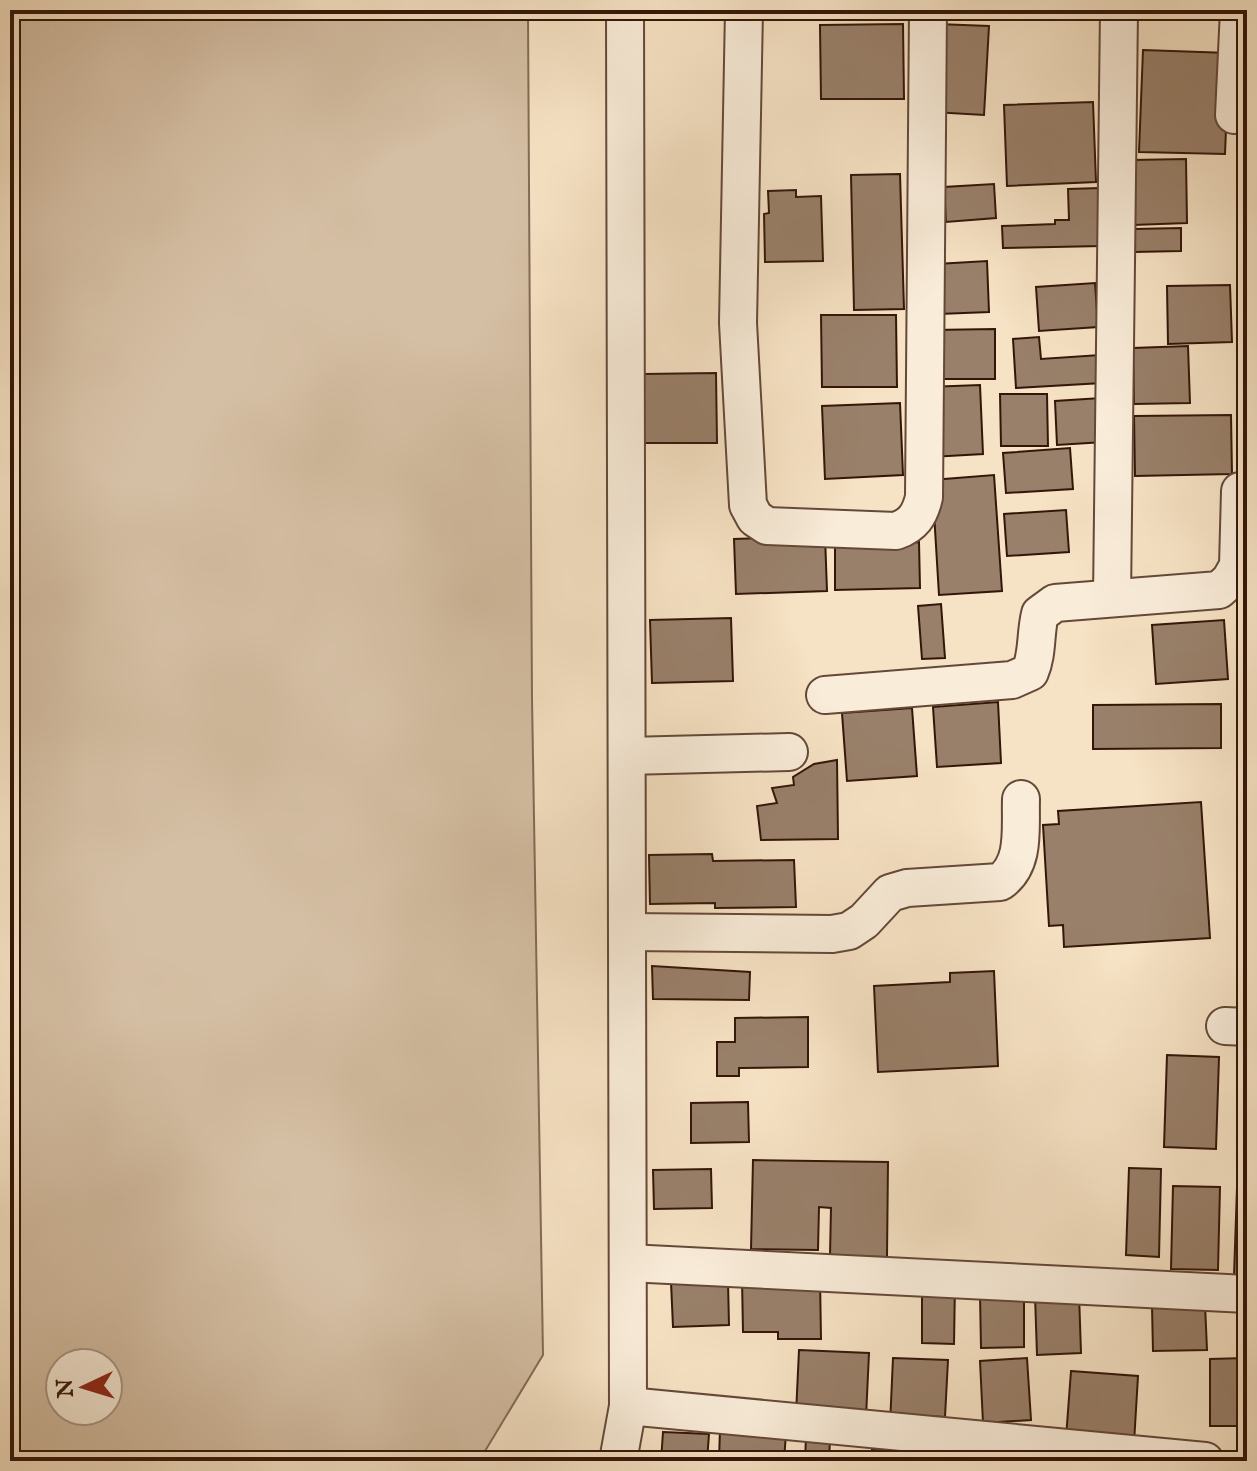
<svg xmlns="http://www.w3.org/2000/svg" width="1257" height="1471" viewBox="0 0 1257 1471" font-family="'IM FELL English',serif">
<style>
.green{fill:#d5bfa4;stroke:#846a56;stroke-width:2;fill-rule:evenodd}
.building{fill:#99806a;stroke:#341609;stroke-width:2}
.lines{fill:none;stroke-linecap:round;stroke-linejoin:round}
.minor-casing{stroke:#644938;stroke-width:40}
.minor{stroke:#f9ecd9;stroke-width:36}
</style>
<rect width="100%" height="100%" fill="#f6e2c4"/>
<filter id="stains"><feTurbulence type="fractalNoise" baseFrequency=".0025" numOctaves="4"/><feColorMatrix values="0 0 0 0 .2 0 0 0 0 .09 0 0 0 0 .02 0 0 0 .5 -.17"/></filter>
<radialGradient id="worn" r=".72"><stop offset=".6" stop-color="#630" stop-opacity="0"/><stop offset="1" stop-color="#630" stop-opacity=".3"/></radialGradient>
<path class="green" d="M 10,10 L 523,10 L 528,13 L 532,698 L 543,1355 L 479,1461 L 10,1461 ZM 60,1363 L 108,1363 L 108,1411 L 60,1411 Z"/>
<g class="building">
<path d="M 903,24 L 904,99 L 821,99 L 820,25 Z"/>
<path d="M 937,24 L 989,26 L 984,115 L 933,112 Z"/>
<path d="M 1143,50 L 1229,53 L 1225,154 L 1139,152 Z"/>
<path d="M 1093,102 L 1096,182 L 1007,186 L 1004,105 Z"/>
<path d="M 1186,159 L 1187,223 L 1133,225 L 1132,160 Z"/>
<path d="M 900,174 L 904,309 L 854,310 L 851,175 Z"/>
<path d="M 994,184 L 996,218 L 946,222 L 944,187 Z"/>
<path d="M 1100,188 L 1102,246 L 1003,248 L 1002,226 L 1055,224 L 1055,220 L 1069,220 L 1068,189 Z"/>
<path d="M 796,190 L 796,197 L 821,196 L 823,261 L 765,262 L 764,214 L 769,213 L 768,191 Z"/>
<path d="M 1181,228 L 1181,251 L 1134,252 L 1134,229 Z"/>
<path d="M 987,261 L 989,312 L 939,314 L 937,264 Z"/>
<path d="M 1095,283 L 1098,327 L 1039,331 L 1036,287 Z"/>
<path d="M 1230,285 L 1232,342 L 1168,344 L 1167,286 Z"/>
<path d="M 821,315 L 896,315 L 897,387 L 822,387 Z"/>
<path d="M 995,329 L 995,379 L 932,379 L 932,330 Z"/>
<path d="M 1039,337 L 1041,359 L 1100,355 L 1102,383 L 1016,388 L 1013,339 Z"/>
<path d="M 1188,346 L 1190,403 L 1134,404 L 1133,348 Z"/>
<path d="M 716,373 L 717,443 L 644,443 L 643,374 Z"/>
<path d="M 980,385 L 983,454 L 931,457 L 927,387 Z"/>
<path d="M 1000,394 L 1047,394 L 1048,446 L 1001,446 Z"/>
<path d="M 1101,398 L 1104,442 L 1057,445 L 1055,401 Z"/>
<path d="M 900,403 L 903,475 L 825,479 L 822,406 Z"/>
<path d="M 1231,415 L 1232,474 L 1135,476 L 1134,416 Z"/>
<path d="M 1070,448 L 1073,489 L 1006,493 L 1003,453 Z"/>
<path d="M 994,475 L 1002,591 L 939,595 L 932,480 Z"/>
<path d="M 1066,510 L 1069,552 L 1007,556 L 1004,514 Z"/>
<path d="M 825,536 L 827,591 L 736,594 L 734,539 Z"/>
<path d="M 919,542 L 920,588 L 835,590 L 835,544 Z"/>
<path d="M 941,604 L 945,658 L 922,659 L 918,606 Z"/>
<path d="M 731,618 L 733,681 L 652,683 L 650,620 Z"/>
<path d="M 1224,620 L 1228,679 L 1156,684 L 1152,625 Z"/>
<path d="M 998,702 L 1001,763 L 937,767 L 933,707 Z"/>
<path d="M 1221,704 L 1221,748 L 1093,749 L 1093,705 Z"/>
<path d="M 912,708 L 917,776 L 847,781 L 842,713 Z"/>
<path d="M 837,760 L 838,839 L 761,840 L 757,806 L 777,803 L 772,788 L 794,785 L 793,777 L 814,764 Z"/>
<path d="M 1201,802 L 1210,938 L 1064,947 L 1063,925 L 1049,926 L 1043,825 L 1059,824 L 1058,811 Z"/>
<path d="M 712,854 L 713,861 L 794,860 L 796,907 L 715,908 L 715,903 L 650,904 L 649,855 Z"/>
<path d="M 652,966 L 750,972 L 749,1000 L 653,999 Z"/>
<path d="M 994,971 L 998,1066 L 878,1072 L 874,986 L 950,982 L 950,973 Z"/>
<path d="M 808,1017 L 808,1067 L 739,1068 L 739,1076 L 717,1076 L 717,1042 L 735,1042 L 735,1018 Z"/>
<path d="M 1167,1055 L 1219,1057 L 1216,1149 L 1164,1147 Z"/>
<path d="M 1247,1067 L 1247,1151 L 1245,1151 Z"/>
<path d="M 748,1102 L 749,1142 L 691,1143 L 691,1103 Z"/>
<path d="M 753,1160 L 888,1162 L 887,1257 L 830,1256 L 831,1208 L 819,1207 L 818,1250 L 751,1249 Z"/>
<path d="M 1129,1168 L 1161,1169 L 1159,1257 L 1126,1255 Z"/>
<path d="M 711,1169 L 712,1208 L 654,1209 L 653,1170 Z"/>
<path d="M 1173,1186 L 1220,1187 L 1218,1270 L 1171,1269 Z"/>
<path d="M 1237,1188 L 1247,1188 L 1247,1276 L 1234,1276 Z"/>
<path d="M 742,1279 L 820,1279 L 821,1339 L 778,1339 L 778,1332 L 743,1332 Z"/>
<path d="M 728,1281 L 729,1325 L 673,1327 L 671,1282 Z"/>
<path d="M 922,1282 L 955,1283 L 954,1344 L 922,1343 Z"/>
<path d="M 1024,1293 L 1024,1347 L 981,1348 L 980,1294 Z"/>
<path d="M 1079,1294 L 1081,1353 L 1037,1355 L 1035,1295 Z"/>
<path d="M 1205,1304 L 1207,1350 L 1153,1351 L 1152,1306 Z"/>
<path d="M 799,1350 L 869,1353 L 866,1417 L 796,1414 Z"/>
<path d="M 893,1358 L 948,1360 L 945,1417 L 924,1416 L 890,1425 Z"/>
<path d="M 1027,1358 L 1031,1420 L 983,1423 L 980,1361 Z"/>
<path d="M 1246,1358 L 1246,1426 L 1210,1426 L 1210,1359 Z"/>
<path d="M 1071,1371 L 1138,1376 L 1134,1443 L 1066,1438 Z"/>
<path d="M 720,1429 L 786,1433 L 784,1461 L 719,1461 Z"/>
<path d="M 663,1432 L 709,1434 L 707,1461 L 661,1461 Z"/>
<path d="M 806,1437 L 830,1439 L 829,1461 L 805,1461 Z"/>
<path d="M 872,1450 L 926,1452 L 925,1461 L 872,1461 Z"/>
<path d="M 932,1455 L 1007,1460 L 1007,1461 L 932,1461 Z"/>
</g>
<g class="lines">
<g class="minor-casing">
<g id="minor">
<path d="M 744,10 L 738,323 L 748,505 L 755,518 L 767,526 L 896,531 C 913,525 920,515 924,497 L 928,10"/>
<path d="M 1234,115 L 1239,10"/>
<path d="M 1112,598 L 1119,10"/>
<path d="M 825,695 L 1012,680 L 1030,672 C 1038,653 1035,634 1040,614 L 1055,603 L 1219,590 L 1230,580 L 1238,566 L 1240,491"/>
<path d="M 627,756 L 789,752"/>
<path d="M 627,932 L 832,934 L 849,931 L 864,921 L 890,893 L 907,888 L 1000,882 C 1026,864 1020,828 1021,799"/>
<path d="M 1225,1026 L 1247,1027"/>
<path d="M 628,1263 L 1247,1294"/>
<path d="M 628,1406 L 1205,1461"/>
<path d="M 618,1461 L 628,1406 L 625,10"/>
</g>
</g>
<use href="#minor" class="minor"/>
</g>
<rect width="1257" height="1471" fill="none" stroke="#f6e2c4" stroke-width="40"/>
<rect x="12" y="12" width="1233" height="1447" fill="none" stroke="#341609" stroke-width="4"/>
<rect x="20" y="20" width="1217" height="1431" fill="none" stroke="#341609" stroke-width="2"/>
<g transform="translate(84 1387) rotate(266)"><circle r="38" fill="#f9ecd9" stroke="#aa9686" stroke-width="2"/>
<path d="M0-6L14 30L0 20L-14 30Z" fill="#8f2418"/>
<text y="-12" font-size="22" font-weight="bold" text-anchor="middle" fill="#341609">N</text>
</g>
<rect width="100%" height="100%" filter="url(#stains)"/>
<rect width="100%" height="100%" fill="url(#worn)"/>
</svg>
